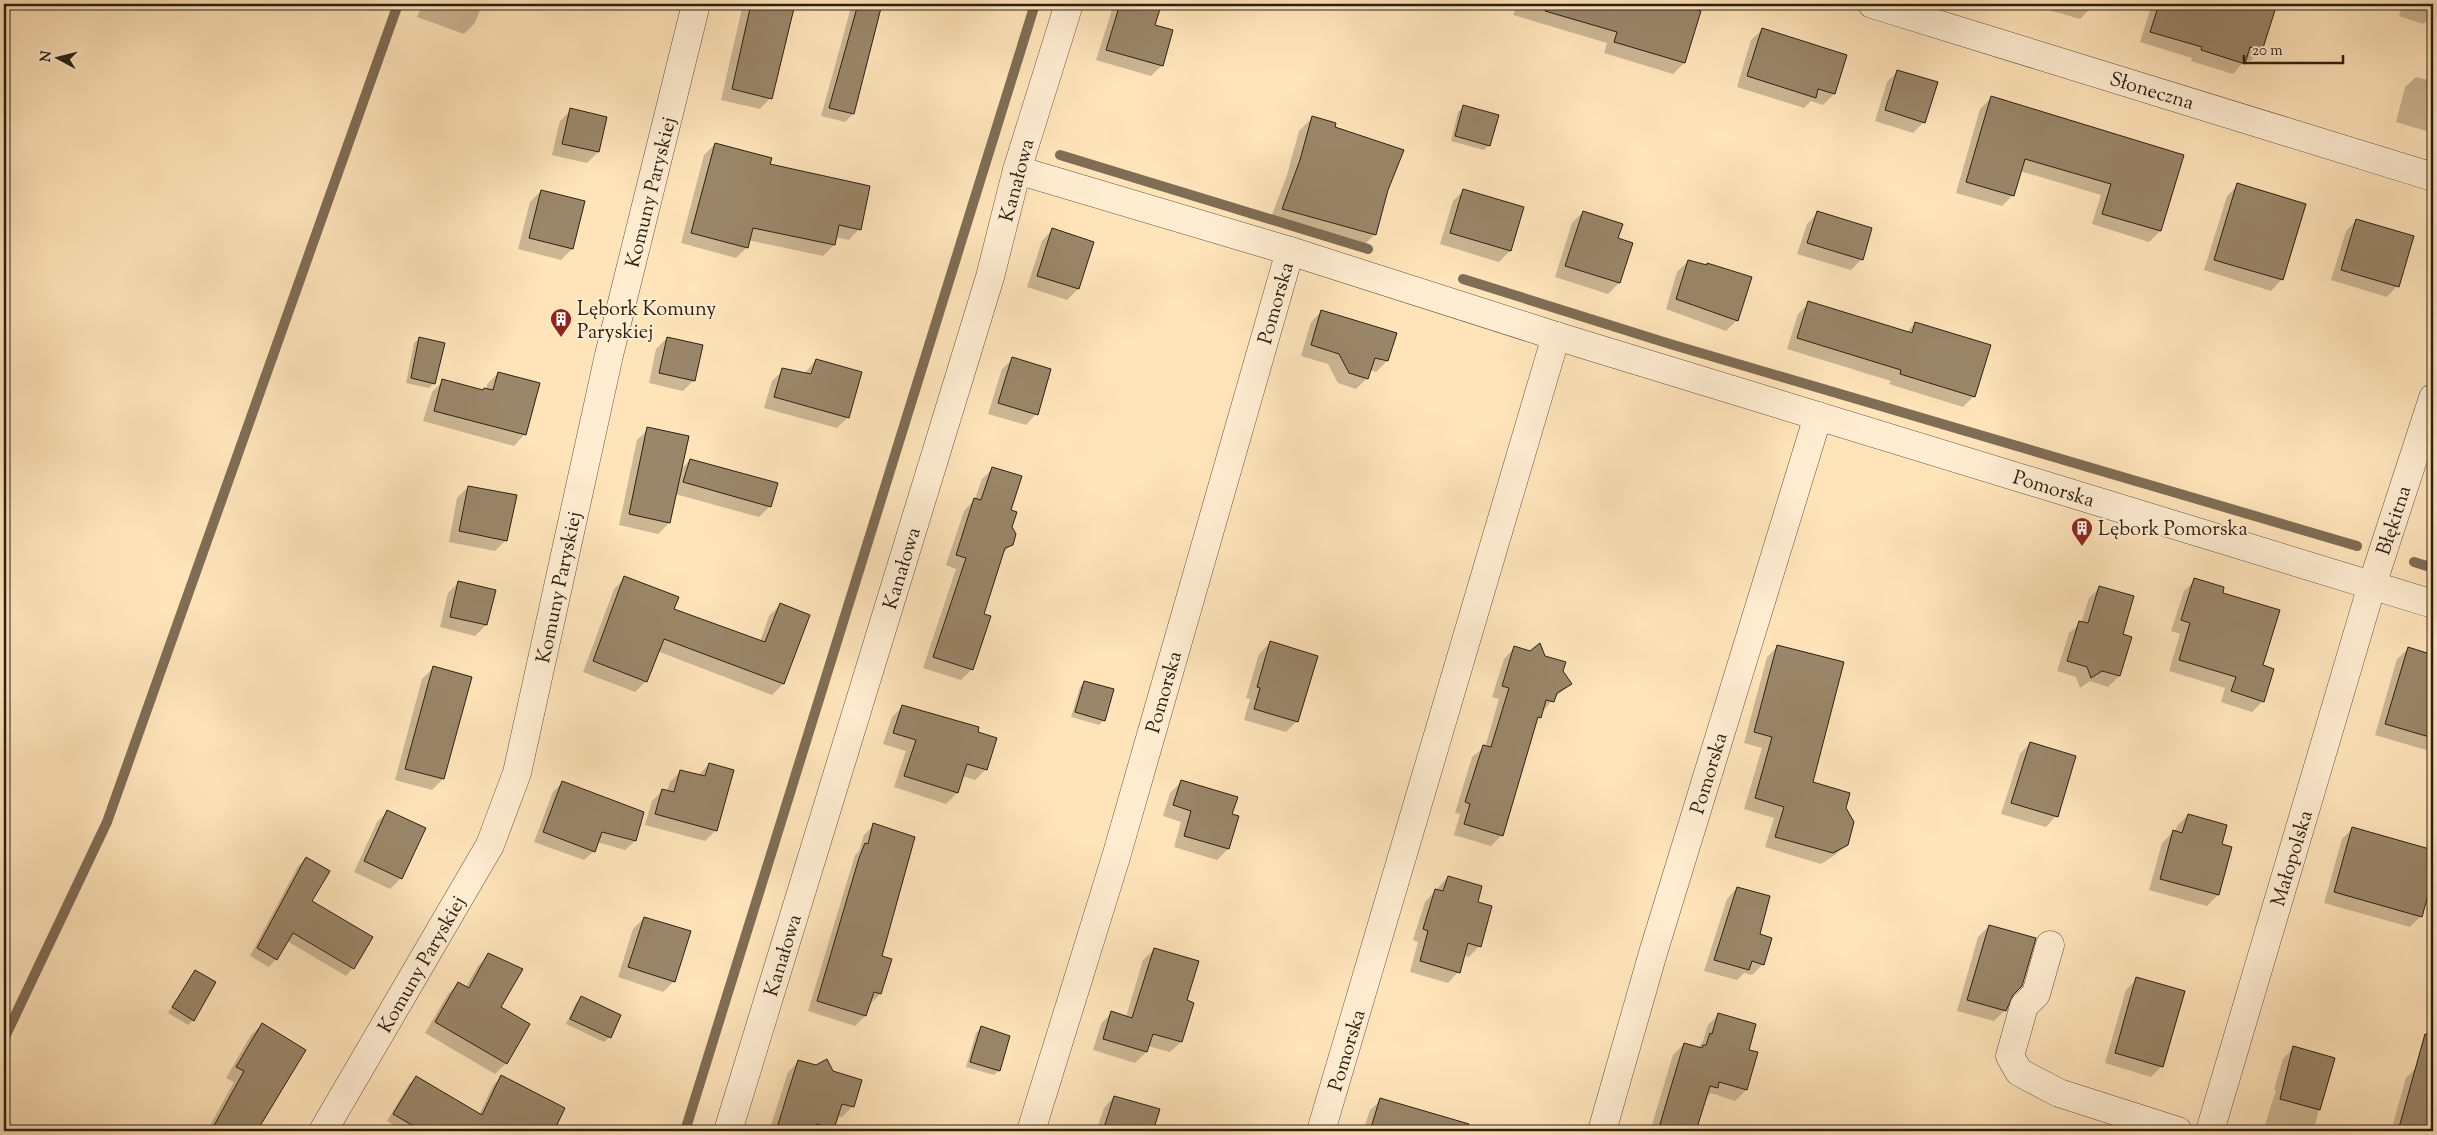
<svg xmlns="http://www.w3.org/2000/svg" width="2437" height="1135" viewBox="0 0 2437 1135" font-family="'Sorts Mill Goudy',serif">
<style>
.shadow{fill:#0003}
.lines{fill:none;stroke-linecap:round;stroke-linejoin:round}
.stream{stroke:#7f6d55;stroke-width:10}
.building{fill:#9a8669;stroke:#2c2012}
.minor-casing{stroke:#61513c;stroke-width:29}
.minor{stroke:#ffedd2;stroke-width:28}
.labels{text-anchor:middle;stroke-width:4;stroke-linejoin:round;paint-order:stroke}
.street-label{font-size:20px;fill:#2c2012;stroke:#ffedd2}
.poi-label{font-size:20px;fill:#2c2012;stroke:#ffedd2;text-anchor:start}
</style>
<rect width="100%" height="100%" fill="#ffe4ba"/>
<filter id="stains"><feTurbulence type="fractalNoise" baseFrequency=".004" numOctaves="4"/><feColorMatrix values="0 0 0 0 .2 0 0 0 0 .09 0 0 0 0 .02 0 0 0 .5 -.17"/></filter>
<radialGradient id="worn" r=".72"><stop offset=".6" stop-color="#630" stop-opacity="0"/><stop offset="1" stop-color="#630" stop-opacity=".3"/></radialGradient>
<g class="shadow">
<path d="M 422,4 L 482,4 L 475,23 L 464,34 L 417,17 Z"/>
<path d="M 743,4 L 793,4 L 770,98 L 760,109 L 721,100 Z"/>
<path d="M 852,4 L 881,4 L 853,114 L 845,122 L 821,116 Z"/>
<path d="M 1118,4 L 1139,4 L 1159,10 L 1153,26 L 1162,65 L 1151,76 L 1096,60 L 1112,10 Z"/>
<path d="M 1517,4 L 1673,4 L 1700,12 L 1684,63 L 1673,74 L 1604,53 L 1607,43 L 1513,15 Z"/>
<path d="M 2028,4 L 2092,4 L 2091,8 L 2080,19 Z"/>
<path d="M 2152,4 L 2270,4 L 2275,5 L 2261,50 L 2250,61 L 2245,60 L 2233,74 L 2191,61 L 2192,58 L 2140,42 Z"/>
<path d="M 2403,4 L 2433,4 L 2429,19 L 2423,24 L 2399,16 Z"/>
<path d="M 1762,30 L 1846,56 L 1834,94 L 1823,105 L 1811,101 L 1804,108 L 1737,87 L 1751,40 Z"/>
<path d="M 1898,71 L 1924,122 L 1913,133 L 1875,121 L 1887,82 Z"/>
<path d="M 2416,77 L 2433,81 L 2433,133 L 2396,122 L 2405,87 Z"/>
<path d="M 1991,98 L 2182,156 L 2160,231 L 2149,242 L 2092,224 L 2101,195 L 2020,171 L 2013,195 L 2002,206 L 1956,193 L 1980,109 Z"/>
<path d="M 1464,107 L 1489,145 L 1484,150 L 1451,141 L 1458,112 Z"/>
<path d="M 571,110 L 605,118 L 598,152 L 587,163 L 552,155 L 560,121 Z"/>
<path d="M 1313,117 L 1333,128 L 1375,234 L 1361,248 L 1269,223 L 1287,175 L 1299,131 Z"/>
<path d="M 715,144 L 768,165 L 859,229 L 849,240 L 835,237 L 834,245 L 823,256 L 748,240 L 747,247 L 736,258 L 681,243 L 704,155 Z"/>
<path d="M 2238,185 L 2304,205 L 2281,280 L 2271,291 L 2204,270 L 2227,196 Z"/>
<path d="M 1464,190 L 1522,208 L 1510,251 L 1499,262 L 1440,244 L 1453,201 Z"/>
<path d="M 541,191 L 583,202 L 572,249 L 561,260 L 518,249 L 530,202 Z"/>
<path d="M 1583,212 L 1616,239 L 1619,283 L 1608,294 L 1555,277 L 1572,223 Z"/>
<path d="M 1818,213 L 1862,259 L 1851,270 L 1797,254 L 1807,224 Z"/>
<path d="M 2357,220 L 2397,286 L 2387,297 L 2331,280 L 2346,231 Z"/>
<path d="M 1052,230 L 1078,289 L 1067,300 L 1027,287 L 1042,241 Z"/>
<path d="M 1688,261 L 1737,320 L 1726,331 L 1666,309 L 1677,272 Z"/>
<path d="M 1809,303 L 1906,333 L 1915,323 L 1974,396 L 1963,407 L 1889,384 L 1891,381 L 1787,349 L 1798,314 Z"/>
<path d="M 1322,311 L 1387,361 L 1376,372 L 1370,370 L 1367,378 L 1356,389 L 1338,383 L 1328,364 L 1301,356 L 1311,322 Z"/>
<path d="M 420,338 L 434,383 L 429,388 L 406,383 L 414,343 Z"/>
<path d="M 667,338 L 694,380 L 683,391 L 649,383 L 656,349 Z"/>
<path d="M 1013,359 L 1036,414 L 1026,425 L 988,414 L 1002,369 Z"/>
<path d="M 816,360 L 848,417 L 837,428 L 764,408 L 772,381 L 783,370 L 804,374 Z"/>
<path d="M 498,373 L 538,384 L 524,435 L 514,446 L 423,421 L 432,392 L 443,381 L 482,391 L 486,390 L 487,384 Z"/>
<path d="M 648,429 L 680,470 L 690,460 L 770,506 L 759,517 L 675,494 L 669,523 L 658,534 L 619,525 L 637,440 Z"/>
<path d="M 993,468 L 1009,511 L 1012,544 L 1002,554 L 982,615 L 972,669 L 961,680 L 923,668 L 956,569 L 946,565 L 964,511 L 975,499 L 982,479 Z"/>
<path d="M 468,487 L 506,540 L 495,551 L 449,542 L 457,498 Z"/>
<path d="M 625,578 L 673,609 L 760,642 L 769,616 L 780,605 L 808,616 L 783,684 L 772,695 L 657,651 L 646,681 L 635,692 L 583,672 L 614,589 Z"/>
<path d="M 2195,580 L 2221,594 L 2262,666 L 2263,701 L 2252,712 L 2221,702 L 2225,688 L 2169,671 L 2180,634 L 2171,631 L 2184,591 Z"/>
<path d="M 459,582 L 486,625 L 475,636 L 440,627 L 448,593 Z"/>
<path d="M 2100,587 L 2121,635 L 2130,637 L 2119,676 L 2108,687 L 2090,681 L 2080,688 L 2076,677 L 2057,671 L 2069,633 L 2081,623 L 2089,598 Z"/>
<path d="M 1270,643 L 1297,721 L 1286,732 L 1244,720 L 1250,699 L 1246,698 L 1259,654 Z"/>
<path d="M 1778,646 L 1812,783 L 1844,808 L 1847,844 L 1835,855 L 1821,864 L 1765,847 L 1774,818 L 1744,809 L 1762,748 L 1744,743 L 1767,657 Z"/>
<path d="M 1514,648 L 1544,657 L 1571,684 L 1554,698 L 1535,721 L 1502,835 L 1491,846 L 1454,835 L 1460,814 L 1455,813 L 1472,757 L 1485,747 L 1499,699 L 1492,697 L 1504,659 Z"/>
<path d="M 2408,649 L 2433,656 L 2433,752 L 2375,735 L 2397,659 Z"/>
<path d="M 433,668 L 470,678 L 443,779 L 432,790 L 395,780 L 422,679 Z"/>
<path d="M 1085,682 L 1104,720 L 1099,725 L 1071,717 L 1080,687 Z"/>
<path d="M 903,706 L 986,769 L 975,780 L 962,776 L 957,793 L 946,804 L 894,787 L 906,751 L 883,744 L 892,717 Z"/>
<path d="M 2030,743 L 2056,816 L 2046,827 L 2001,814 L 2020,754 Z"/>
<path d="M 709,764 L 716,830 L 705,841 L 645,825 L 652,801 L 663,790 L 667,791 L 670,782 L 681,771 L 698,776 Z"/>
<path d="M 1181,782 L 1231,815 L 1238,817 L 1228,849 L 1217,860 L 1174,847 L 1181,822 L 1163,816 L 1170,793 Z"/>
<path d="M 562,783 L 635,841 L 625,850 L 597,842 L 594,851 L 584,860 L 534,842 L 553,792 Z"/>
<path d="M 388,811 L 401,878 L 390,889 L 354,872 L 377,822 Z"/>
<path d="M 2188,815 L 2220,845 L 2218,895 L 2207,906 L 2149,890 L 2162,843 L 2173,832 L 2175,832 L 2177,826 Z"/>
<path d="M 874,825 L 880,994 L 870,1004 L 865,1016 L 855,1026 L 808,1011 L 855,855 L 859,851 L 864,835 Z"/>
<path d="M 2353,828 L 2433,851 L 2433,872 L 2421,916 L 2410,927 L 2324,903 L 2342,839 Z"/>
<path d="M 306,858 L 310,901 L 353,968 L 346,976 L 287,941 L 276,959 L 269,967 L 250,956 L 298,866 Z"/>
<path d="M 1448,877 L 1476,902 L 1479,946 L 1469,957 L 1463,955 L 1458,972 L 1448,983 L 1410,972 L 1418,942 L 1413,940 L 1425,902 Z"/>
<path d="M 1737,888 L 1758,935 L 1763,964 L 1752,975 L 1744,973 L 1737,980 L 1704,971 L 1727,899 Z"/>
<path d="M 644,918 L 674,981 L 663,992 L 618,977 L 633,929 Z"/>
<path d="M 1989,926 L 2012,995 L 2005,1010 L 1994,1021 L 1957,1011 L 1978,937 Z"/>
<path d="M 1154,950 L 1185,1001 L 1181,1042 L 1170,1052 L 1148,1046 L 1146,1052 L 1135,1063 L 1093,1050 L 1101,1024 L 1111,1013 L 1126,1017 L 1143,960 Z"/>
<path d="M 489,955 L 500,1007 L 506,1063 L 495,1074 L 425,1033 L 448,994 L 459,983 L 466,987 L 478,966 Z"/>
<path d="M 195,971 L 193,1020 L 188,1025 L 168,1013 Z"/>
<path d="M 2137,979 L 2162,1066 L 2151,1077 L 2105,1063 L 2126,990 Z"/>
<path d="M 581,998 L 610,1037 L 604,1042 L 566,1024 L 576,1003 Z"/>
<path d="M 1719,1014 L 1747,1050 L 1756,1053 L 1746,1090 L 1735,1101 L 1711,1093 L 1705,1098 L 1694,1131 L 1650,1131 L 1673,1055 L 1684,1044 L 1698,1048 L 1703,1041 L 1708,1025 Z"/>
<path d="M 262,1025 L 304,1050 L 256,1131 L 207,1131 L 234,1082 L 226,1078 L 251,1035 Z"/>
<path d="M 981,1028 L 999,1070 L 994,1075 L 966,1067 L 976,1033 Z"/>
<path d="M 2293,1048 L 2333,1059 L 2313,1131 L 2263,1131 L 2276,1090 L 2274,1089 L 2283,1059 Z"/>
<path d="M 799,1061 L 852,1107 L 842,1117 L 836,1116 L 830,1131 L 769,1131 L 788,1072 Z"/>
<path d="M 2417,1067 L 2433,1072 L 2433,1131 L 2391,1131 L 2406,1078 Z"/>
<path d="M 417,1077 L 479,1115 L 494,1084 L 502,1077 L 564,1109 L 553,1131 L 403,1131 L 387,1121 L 409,1084 Z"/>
<path d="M 1114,1097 L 1158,1110 L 1152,1131 L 1096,1131 L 1104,1108 Z"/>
<path d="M 1381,1100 L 1427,1113 L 1422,1131 L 1363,1131 L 1370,1110 Z"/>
</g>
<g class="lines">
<g class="stream">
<path d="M 1060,155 L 1368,249"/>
<path d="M 1463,279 L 1670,344 L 2357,546"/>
<path d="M 2414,562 L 2433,568"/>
<path d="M 4,1039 L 107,822 L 398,4"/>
<path d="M 685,1131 L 1035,4"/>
</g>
</g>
<g class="building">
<path d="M 751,4 L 795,4 L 772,99 L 732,89 Z"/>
<path d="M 858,4 L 882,4 L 854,114 L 829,108 Z"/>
<path d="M 1120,4 L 1143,4 L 1160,9 L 1155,25 L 1173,30 L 1163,66 L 1106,50 Z"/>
<path d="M 1546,4 L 1677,4 L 1701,11 L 1685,63 L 1614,42 L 1617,32 L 1545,11 Z"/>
<path d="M 2159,4 L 2277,4 L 2262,51 L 2250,47 L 2245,64 L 2201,50 L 2202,47 L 2150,32 Z"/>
<path d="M 1762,28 L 1847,55 L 1835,94 L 1818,89 L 1816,98 L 1747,76 Z"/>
<path d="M 1897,70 L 1938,82 L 1925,123 L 1885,110 Z"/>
<path d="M 1991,96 L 2184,155 L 2161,231 L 2102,214 L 2111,184 L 2025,159 L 2014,196 L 1966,182 Z"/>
<path d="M 1463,105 L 1499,115 L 1490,146 L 1455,136 Z"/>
<path d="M 570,108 L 607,117 L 599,152 L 562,144 Z"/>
<path d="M 1312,116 L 1336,123 L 1335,127 L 1404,150 L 1388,190 L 1376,235 L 1282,209 L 1300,160 Z"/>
<path d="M 715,143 L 772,158 L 770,164 L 870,186 L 861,230 L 839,225 L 835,245 L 753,228 L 748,248 L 691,233 Z"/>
<path d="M 2237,183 L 2306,204 L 2283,280 L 2214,260 Z"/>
<path d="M 1463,189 L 1524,207 L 1511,251 L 1450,233 Z"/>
<path d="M 541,190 L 585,201 L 573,249 L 529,238 Z"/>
<path d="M 1583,211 L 1623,224 L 1618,238 L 1633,243 L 1620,283 L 1565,266 Z"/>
<path d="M 1817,211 L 1872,228 L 1863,260 L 1807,243 Z"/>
<path d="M 2356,219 L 2414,236 L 2399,287 L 2341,270 Z"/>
<path d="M 1052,228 L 1094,242 L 1079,289 L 1037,276 Z"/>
<path d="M 1688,260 L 1707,265 L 1707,263 L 1752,277 L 1738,321 L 1676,299 Z"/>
<path d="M 1808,301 L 1912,333 L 1915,322 L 1991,345 L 1975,397 L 1900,374 L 1901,370 L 1797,338 Z"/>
<path d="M 1321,310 L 1397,333 L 1388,361 L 1375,358 L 1368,379 L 1349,373 L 1339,354 L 1311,345 Z"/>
<path d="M 419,337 L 445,343 L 435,384 L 411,378 Z"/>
<path d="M 667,337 L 703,345 L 695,381 L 659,373 Z"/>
<path d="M 1012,357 L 1051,369 L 1038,415 L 998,403 Z"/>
<path d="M 816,359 L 862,372 L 849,418 L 774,397 L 782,368 L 811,374 Z"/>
<path d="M 498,372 L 540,383 L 526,435 L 434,411 L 442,379 L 483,390 L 484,388 L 493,390 Z"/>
<path d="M 647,427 L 689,436 L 670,523 L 629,514 Z"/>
<path d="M 690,459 L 778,483 L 771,507 L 683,482 Z"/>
<path d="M 992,467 L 1022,476 L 1011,510 L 1017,512 L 1012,527 L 1016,534 L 1013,545 L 1005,548 L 984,614 L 991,616 L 973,670 L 933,657 L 966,558 L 956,555 L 974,498 L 981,500 Z"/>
<path d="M 468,486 L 517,495 L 507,541 L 459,531 Z"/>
<path d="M 624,576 L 679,597 L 674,609 L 765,642 L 780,603 L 810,615 L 784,684 L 664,639 L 647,682 L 593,661 Z"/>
<path d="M 2194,578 L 2224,587 L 2223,593 L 2280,610 L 2263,665 L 2274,669 L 2264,702 L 2231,691 L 2236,677 L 2179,660 L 2190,623 L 2181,620 Z"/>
<path d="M 458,581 L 496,590 L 487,625 L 450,617 Z"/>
<path d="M 2099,586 L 2134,596 L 2123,634 L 2132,637 L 2120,676 L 2102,671 L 2091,678 L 2087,667 L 2067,661 L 2079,621 L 2088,623 Z"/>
<path d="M 1270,641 L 1318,656 L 1298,722 L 1254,709 L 1260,688 L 1257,687 Z"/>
<path d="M 1540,643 L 1545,656 L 1566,662 L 1563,671 L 1572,684 L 1557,693 L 1554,702 L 1546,700 L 1541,718 L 1538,717 L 1503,836 L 1464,824 L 1470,804 L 1465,802 L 1483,745 L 1491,747 L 1509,688 L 1502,686 L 1514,646 L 1530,651 Z"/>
<path d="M 1777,645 L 1844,662 L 1813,782 L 1850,793 L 1846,808 L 1854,822 L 1848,845 L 1833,853 L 1775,837 L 1784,807 L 1755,798 L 1772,737 L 1754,732 Z"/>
<path d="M 2408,647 L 2433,655 L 2433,738 L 2385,724 Z"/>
<path d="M 433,666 L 472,677 L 444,779 L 405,769 Z"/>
<path d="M 1084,681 L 1114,689 L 1105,721 L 1075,712 Z"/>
<path d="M 902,705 L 979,727 L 978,732 L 997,738 L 987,770 L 967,764 L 958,793 L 904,776 L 916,740 L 893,733 Z"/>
<path d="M 2030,742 L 2076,756 L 2058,817 L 2011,803 Z"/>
<path d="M 709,763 L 734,770 L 717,831 L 655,814 L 662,789 L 674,792 L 680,770 L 705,776 Z"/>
<path d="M 1181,780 L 1238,797 L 1232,814 L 1239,816 L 1229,849 L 1184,836 L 1191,811 L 1173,805 Z"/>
<path d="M 562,781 L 644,812 L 636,841 L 602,832 L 595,852 L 543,832 Z"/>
<path d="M 387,810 L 426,828 L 402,879 L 364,861 Z"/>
<path d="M 2188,814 L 2227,825 L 2222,844 L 2232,847 L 2219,895 L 2160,879 L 2173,830 L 2182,833 Z"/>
<path d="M 873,823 L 915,837 L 882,956 L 892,959 L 881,994 L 874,992 L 866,1016 L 817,1001 L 859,858 L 865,843 L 868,844 Z"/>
<path d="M 2352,827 L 2433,850 L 2433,877 L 2422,917 L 2334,892 Z"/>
<path d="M 306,857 L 330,871 L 312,901 L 373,937 L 354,969 L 293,933 L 277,960 L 257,948 Z"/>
<path d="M 1448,876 L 1482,886 L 1478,902 L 1492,906 L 1481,947 L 1468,943 L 1460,973 L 1420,961 L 1428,931 L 1423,929 L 1435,889 L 1443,891 Z"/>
<path d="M 1737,887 L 1770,896 L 1760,934 L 1772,938 L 1764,965 L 1752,961 L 1749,970 L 1714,960 Z"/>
<path d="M 644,917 L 691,931 L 675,982 L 628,967 Z"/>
<path d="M 1989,925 L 2036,938 L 2022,986 L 2013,995 L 2006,1011 L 1967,1000 Z"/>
<path d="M 1154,948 L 1199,961 L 1187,1000 L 1194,1003 L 1182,1042 L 1153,1034 L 1147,1052 L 1103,1039 L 1111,1011 L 1132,1018 Z"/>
<path d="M 488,953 L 523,969 L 501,1007 L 530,1024 L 507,1064 L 435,1022 L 458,982 L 469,988 Z"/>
<path d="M 195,970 L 216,982 L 194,1021 L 172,1007 Z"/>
<path d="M 2136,977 L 2185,991 L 2163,1067 L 2115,1053 Z"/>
<path d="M 581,996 L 621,1015 L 611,1038 L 570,1019 Z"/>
<path d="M 1718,1013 L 1756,1024 L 1749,1050 L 1758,1052 L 1747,1090 L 1719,1082 L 1718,1088 L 1710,1086 L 1696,1131 L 1658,1131 L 1684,1043 L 1702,1048 L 1703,1045 L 1706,1045 L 1710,1033 L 1712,1034 Z"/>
<path d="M 262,1023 L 306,1050 L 257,1131 L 211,1131 L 244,1071 L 236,1067 Z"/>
<path d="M 981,1026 L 1010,1036 L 1000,1071 L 970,1062 Z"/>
<path d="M 2425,1034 L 2433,1035 L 2433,1131 L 2398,1131 Z"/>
<path d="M 2293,1046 L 2335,1058 L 2320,1110 L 2280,1099 Z"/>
<path d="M 827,1059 L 833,1071 L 862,1080 L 854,1107 L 842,1104 L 834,1129 L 817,1124 L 815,1131 L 776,1131 L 798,1060 L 816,1065 Z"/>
<path d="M 501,1075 L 565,1108 L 554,1131 L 422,1131 L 393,1114 L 416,1076 L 482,1115 Z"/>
<path d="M 1114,1096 L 1160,1109 L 1153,1131 L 1103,1131 Z"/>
<path d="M 1380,1098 L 1469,1124 L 1468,1131 L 1370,1131 Z"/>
</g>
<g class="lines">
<g class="minor-casing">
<g id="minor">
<path d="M 1872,4 L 2433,177"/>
<path d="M 1017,170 L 1290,251 L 1556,336 L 2433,604"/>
<path d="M 2050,945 L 2036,994 L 2024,1006 L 2010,1056 L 2019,1072 L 2059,1093 L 2178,1131"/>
<path d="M 323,1131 L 490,845 L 517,773 L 609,355 L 696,4"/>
<path d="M 728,1131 L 990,277 L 1017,170 L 1069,4"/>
<path d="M 1031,1131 L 1116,857 L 1290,251"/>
<path d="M 1321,1131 L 1556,336"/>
<path d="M 1602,1131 L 1653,953 L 1818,416"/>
<path d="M 2210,1131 L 2372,585 L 2433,398"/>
</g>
</g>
<use href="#minor" class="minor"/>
</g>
<defs>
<g id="building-pin" transform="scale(1.125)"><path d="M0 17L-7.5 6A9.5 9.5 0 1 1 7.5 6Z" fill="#8f2418" stroke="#ffedd2"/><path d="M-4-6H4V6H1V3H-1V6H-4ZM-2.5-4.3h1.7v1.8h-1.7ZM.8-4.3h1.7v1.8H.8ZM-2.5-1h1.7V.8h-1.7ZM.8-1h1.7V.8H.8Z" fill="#fff"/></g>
</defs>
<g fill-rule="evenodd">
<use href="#building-pin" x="561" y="319"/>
<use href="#building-pin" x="2082" y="528"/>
</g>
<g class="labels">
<g class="street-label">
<text transform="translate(2152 90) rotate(17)" y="7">Słoneczna</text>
<text transform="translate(1016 180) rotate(-75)" y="7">Kanałowa</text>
<text transform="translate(650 192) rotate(-76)" y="7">Komuny Paryskiej</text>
<text transform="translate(1275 303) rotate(-74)" y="7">Pomorska</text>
<text transform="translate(2054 488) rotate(17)" y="7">Pomorska</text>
<text transform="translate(2393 520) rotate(-72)" y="7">Błękitna</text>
<text transform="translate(901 568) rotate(-73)" y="7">Kanałowa</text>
<text transform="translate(558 587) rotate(-78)" y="7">Komuny Paryskiej</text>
<text transform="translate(1163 692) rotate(-74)" y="7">Pomorska</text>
<text transform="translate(1708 773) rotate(-73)" y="7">Pomorska</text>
<text transform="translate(2291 858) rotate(-73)" y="7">Małopolska</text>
<text transform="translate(782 955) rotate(-73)" y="7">Kanałowa</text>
<text transform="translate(421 964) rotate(-60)" y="7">Komuny Paryskiej</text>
<text transform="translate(1346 1050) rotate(-73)" y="7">Pomorska</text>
</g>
<g class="poi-label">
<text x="577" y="315">Lębork Komuny<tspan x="577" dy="23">Paryskiej</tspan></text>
<text x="2098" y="535">Lębork Pomorska</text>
</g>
</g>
<rect width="2437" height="1135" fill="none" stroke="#ffe4ba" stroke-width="20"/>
<rect x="5" y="5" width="2427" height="1125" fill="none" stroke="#2c2012" stroke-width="2.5"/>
<rect x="10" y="10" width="2417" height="1115" fill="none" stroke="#2c2012"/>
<g transform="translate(58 58) rotate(277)" stroke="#ffedd2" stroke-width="4" paint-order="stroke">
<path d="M0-4L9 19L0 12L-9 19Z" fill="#2c2012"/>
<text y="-8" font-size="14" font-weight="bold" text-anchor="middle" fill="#2c2012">N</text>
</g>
<path d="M2244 55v8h99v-8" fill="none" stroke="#2c2012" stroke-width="2.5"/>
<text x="2252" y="55" font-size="15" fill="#2c2012" stroke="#ffedd2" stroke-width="4" paint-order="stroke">20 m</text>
<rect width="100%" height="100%" filter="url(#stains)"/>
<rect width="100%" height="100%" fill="url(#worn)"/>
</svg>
